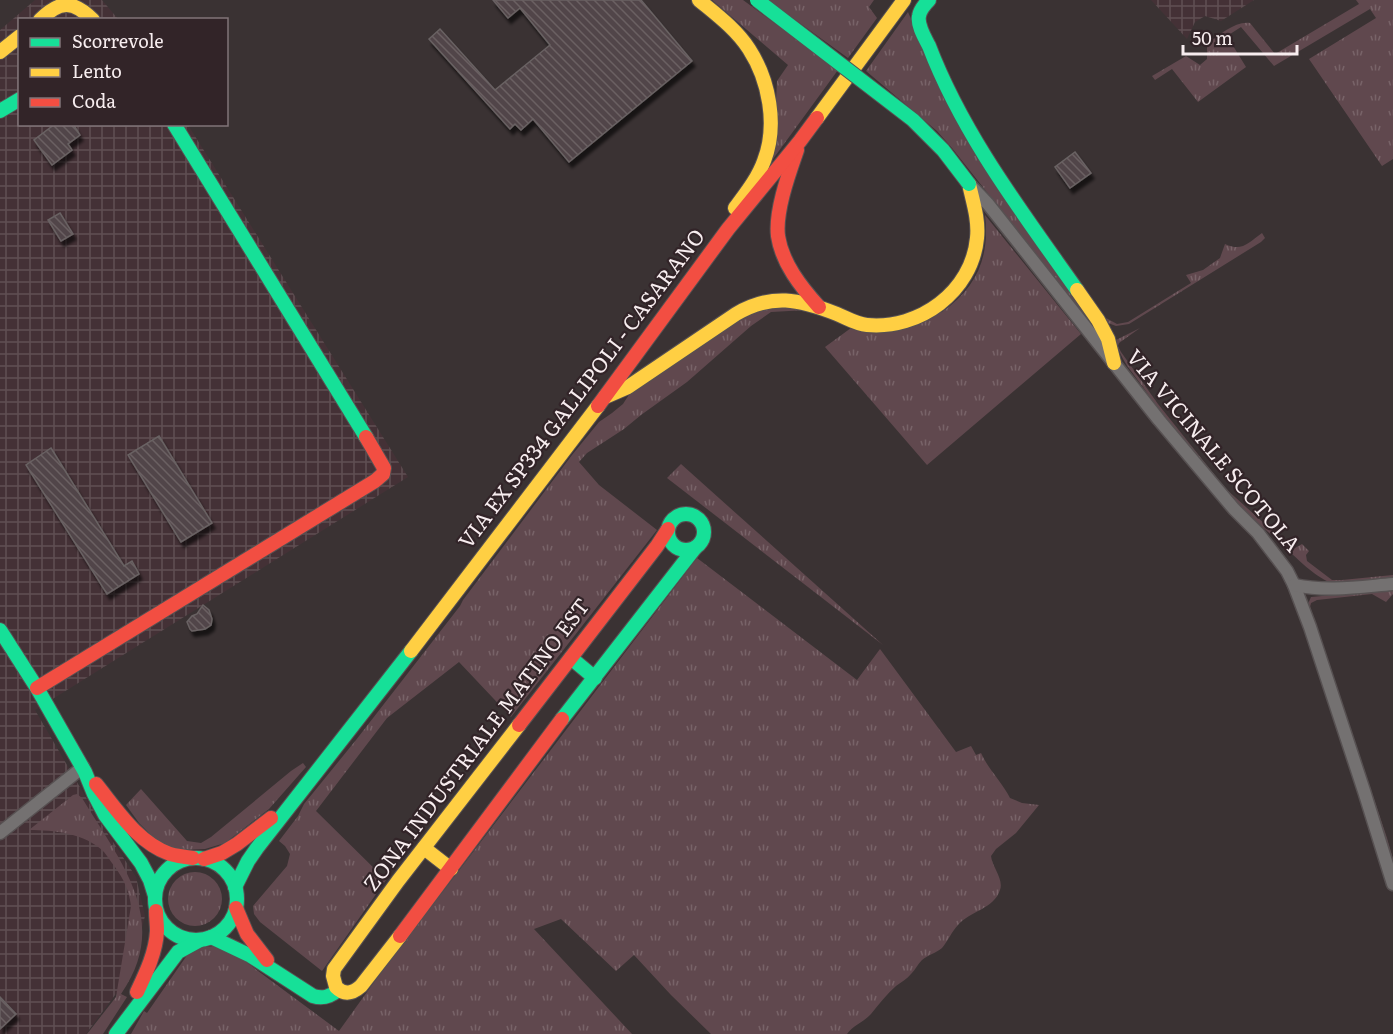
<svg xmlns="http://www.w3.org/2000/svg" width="1393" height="1034" viewBox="0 0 1393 1034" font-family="Literata,serif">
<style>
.industrial{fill:url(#industrial-grid)}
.grass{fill:url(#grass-tufts)}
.building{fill:url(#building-back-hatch);stroke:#696263;stroke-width:1.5;filter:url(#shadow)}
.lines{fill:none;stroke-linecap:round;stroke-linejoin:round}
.street-casing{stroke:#575152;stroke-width:15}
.fast-casing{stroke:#575152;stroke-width:16}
.slow-casing{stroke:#575152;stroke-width:16}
.jam-casing{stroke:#575152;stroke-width:16}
.street{stroke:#747171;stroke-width:12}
.fast{stroke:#16e098;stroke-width:14}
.slow{stroke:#ffcf43;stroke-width:14}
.jam{stroke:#f24e42;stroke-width:14}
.fast-bridge-casing{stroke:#575152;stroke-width:16;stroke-linecap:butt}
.fast-bridge{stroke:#16e098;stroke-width:14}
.labels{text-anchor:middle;stroke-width:4.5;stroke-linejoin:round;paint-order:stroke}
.street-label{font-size:21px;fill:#f7edef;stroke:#322428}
</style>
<defs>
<pattern id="industrial-grid" width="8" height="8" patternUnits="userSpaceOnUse" patternTransform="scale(1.5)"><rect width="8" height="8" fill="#443136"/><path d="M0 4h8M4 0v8" fill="none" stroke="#604f53"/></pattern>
<pattern id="grass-tufts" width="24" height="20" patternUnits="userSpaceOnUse" patternTransform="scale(1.5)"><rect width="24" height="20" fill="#60484e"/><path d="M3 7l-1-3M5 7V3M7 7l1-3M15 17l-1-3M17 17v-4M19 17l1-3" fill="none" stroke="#786368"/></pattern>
<pattern id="building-back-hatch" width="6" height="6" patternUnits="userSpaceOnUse" patternTransform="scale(1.5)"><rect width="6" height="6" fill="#514548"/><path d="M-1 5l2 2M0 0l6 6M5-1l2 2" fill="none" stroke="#6b6063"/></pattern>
<filter id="shadow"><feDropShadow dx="3" dy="5.5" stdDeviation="1.5" flood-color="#0009"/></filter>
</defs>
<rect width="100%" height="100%" fill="#3a3233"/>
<g class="industrial">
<path d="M 35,0 L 102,0 L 118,19 L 20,20 L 20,124 L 188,125 L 408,477 L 35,710 L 102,825 L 136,877 L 145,916 L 130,975 L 86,1034 L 0,1034 L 0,30 Z"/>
<path d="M 1151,0 L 1254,0 L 1221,21 L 1205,16 L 1195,22 L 1187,39 Z"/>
</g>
<g class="grass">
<path d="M 712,0 L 743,0 L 838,70 L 773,159 L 777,81 L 788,65 Z"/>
<path d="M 768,0 L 874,0 L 869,7 L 877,18 L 848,58 Z"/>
<path d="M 1356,0 L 1393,0 L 1393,159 L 1382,166 L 1309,59 L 1376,18 L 1370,9 L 1274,66 L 1241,27 L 1227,36 L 1246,67 L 1198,102 L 1172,69 L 1155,80 L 1152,76 L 1186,56 L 1200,65 L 1207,59 L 1207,43 C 1220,35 1235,21 1250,23 L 1275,54 L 1359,4 Z"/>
<path d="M 908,12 L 942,90 L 1100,335 L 952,148 L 937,131 L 866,71 Z"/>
<path d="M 985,215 L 1081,334 L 927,465 L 825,347 L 851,328 L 942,312 C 977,287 990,257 985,215 Z"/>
<path d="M 1262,233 L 1265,238 L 1261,242 L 1129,324 L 1116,326 L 1108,323 L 1106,318 L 1117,324 L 1128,322 L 1191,283 L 1186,275 L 1203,270 L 1220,258 L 1225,244 C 1242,252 1248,243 1262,233 Z"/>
<path d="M 782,305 L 807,310 L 771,312 L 751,326 L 687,382 L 641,415 L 624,429 L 587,453 L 579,462 L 599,485 L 657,530 L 511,717 L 459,662 L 387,718 L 316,811 L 386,880 L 322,971 L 260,922 L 254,914 L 253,906 L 287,866 L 290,854 L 285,846 L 279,841 L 298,816 L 304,804 L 356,740 L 460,606 L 463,600 L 572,455 L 599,422 L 612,413 L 623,404 L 632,390 L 747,313 Z"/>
<path d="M 1140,328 L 1119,343 L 1118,346 L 1121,352 L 1158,404 L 1225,488 L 1289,546 L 1295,548 L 1302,544 L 1309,551 L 1306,555 L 1307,561 L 1332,580 L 1342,580 L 1393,575 L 1393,578 C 1380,579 1339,586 1329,582 C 1315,576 1297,559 1286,548 C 1262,527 1238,505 1216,482 C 1189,453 1165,420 1143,387 C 1132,372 1119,358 1116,340 Z"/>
<path d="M 681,464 L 883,645 L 667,478 Z"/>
<path d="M 697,558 L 857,680 L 880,649 L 956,752 L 971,746 L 976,755 L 981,753 C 988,769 1002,782 1010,798 L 1022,803 L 1039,805 L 1016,833 L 996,849 L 991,856 C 992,867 1004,879 1000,890 C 994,909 970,911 958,925 C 952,931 948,941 942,948 C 936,953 928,955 922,960 C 918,964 915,970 911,974 C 907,979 901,982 896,986 C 887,994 879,1004 871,1014 C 864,1022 853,1025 847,1034 L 711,1034 L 671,995 L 634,955 L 616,971 L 561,919 L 534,929 L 632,1034 L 131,1034 L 144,1011 L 147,1013 L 192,948 L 215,946 L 238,956 L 339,1031 L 377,978 Z"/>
<path d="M 1376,591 L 1393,591 L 1393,594 L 1386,602 L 1372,594 L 1317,600 L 1311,603 L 1310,607 L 1387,838 L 1393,859 L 1393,871 L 1308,604 L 1311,597 Z"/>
<path d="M 303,763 L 306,767 L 269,809 L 225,843 L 205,849 L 182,850 L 159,843 L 139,823 L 126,805 L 141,789 L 187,841 L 201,843 L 211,837 L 291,771 Z"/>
<path d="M 77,794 L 82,798 C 120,861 172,921 121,994 L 127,997 L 103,1034 L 87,1034 L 116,997 L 131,906 C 129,890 124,880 115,867 C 111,862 108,857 104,852 C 85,833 54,830 29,830 L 73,795 Z"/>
<circle cx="195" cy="899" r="27"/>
</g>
<g class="building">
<path d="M 493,0 L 641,0 L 692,61 L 569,162 L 533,119 L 521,130 L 515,124 L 510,129 L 429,39 L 440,29 L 495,90 L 550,45 L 520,8 L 508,18 Z"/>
<path d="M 55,124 L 73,124 L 80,135 L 68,144 L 72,150 L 52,165 L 34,140 Z"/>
<path d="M 1075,152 L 1091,173 L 1070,188 L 1055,167 Z"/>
<path d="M 60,213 L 73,234 L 61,241 L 48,220 Z"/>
<path d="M 159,436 L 212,523 L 181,542 L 128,455 Z"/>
<path d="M 51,448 L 124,566 L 132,561 L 139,574 L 107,594 L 26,465 Z"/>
<path d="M 203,605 L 209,610 L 212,619 L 211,625 L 205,629 L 192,631 L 190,629 L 187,622 L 192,616 L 197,614 Z"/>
<path d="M 0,997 L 16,1014 L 0,1029 Z"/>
</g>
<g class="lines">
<g class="street-casing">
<g id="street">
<path d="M 970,185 L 988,204 L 1159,420 L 1234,509 L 1258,533 L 1287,571 L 1294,585 L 1310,627 L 1364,791 L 1393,884"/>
<path d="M 1294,585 C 1328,592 1358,587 1393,584"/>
<path d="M 0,833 L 83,767"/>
</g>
</g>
<g class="fast-casing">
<g id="fast">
<path d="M 929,0 C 925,4 920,10 919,16 C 917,25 925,38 929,46 C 963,135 1022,212 1077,290"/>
<path d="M 0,111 L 20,99"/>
<path d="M 174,124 L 366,437"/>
<circle cx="686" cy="532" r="18"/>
<path d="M 0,630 L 37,688 L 85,772 L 94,794 L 105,815 L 141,863 L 150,880 L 155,896"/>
<path d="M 571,658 L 595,678"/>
<path d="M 562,719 L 695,548"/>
<circle cx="196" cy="899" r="41"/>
<path d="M 235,887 L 248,861 L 257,848 L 411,651"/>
<path d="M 211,937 L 251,956 L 313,996 C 323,999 330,997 338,990"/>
<path d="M 116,1034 L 178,952 L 200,940"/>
</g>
</g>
<g class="slow-casing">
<g id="slow">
<path d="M 699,0 C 717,15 736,29 749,49 C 769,80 778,125 764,161 C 758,178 746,193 735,208"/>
<path d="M 40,20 C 60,0 73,0 93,20"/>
<path d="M 0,52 L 20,36"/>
<path d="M 817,118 L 904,0"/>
<path d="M 1077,290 L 1098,320 L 1108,339 L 1114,363"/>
<path d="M 605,397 L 628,387 L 736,314 C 772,293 799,299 837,314 C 847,318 856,324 867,325 C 919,330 972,292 977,238 C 979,220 973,202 969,184"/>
<path d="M 411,651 L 598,406"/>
<path d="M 424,848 L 451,869"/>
<path d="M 400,936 L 361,986 C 353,993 345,996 336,987 L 333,976 L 334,969 L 398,881 L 519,725"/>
</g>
</g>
<g class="jam-casing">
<g id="jam">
<path d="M 797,150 C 789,173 775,211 778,236 C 782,263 801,287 819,307"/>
<path d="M 598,406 L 728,229 L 800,141 L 817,118"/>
<path d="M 37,688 L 375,481 L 383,474 L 384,468 L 366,437"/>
<path d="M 519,725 L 657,546 L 668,529"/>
<path d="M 96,784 C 117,810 137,842 170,854 C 177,856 185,857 193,858"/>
<path d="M 204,859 L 222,853 L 237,844 L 271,818"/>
<path d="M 236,908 L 247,934 L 267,960"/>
<path d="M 400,936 L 562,719"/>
<path d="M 137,992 C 146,973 156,952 157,931 C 157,924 156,918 156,911"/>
</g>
</g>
<use href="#street" class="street"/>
<use href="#fast" class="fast"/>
<use href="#slow" class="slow"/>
<use href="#jam" class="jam"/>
<g class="fast-bridge-casing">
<path id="fast-bridge" d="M 757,0 L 913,120 L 943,150 L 969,184"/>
</g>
<use href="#fast-bridge" class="fast-bridge"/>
</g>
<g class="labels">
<g class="street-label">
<text transform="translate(582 389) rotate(-53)" y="7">VIA EX SP334 GALLIPOLI - CASARANO</text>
<text transform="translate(1213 451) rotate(50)" y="7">VIA VICINALE SCOTOLA</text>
<text transform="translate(477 745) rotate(-53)" y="7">ZONA INDUSTRIALE MATINO EST</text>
</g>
</g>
<rect x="18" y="18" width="210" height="108" fill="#322428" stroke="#817478" stroke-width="1.5"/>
<rect x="30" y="38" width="30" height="9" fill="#16e098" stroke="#817478" stroke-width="1.5"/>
<text x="72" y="48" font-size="18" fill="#f7edef">Scorrevole</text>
<rect x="30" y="68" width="30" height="9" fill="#ffcf43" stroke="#817478" stroke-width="1.5"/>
<text x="72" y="78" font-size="18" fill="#f7edef">Lento</text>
<rect x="30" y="98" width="30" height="9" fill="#f24e42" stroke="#817478" stroke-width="1.5"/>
<text x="72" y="108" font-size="18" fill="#f7edef">Coda</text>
<path d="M1183 45v9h114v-9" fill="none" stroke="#f7edef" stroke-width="3"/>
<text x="1192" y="45" font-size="18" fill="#f7edef" stroke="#322428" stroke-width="4.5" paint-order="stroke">50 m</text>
</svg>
